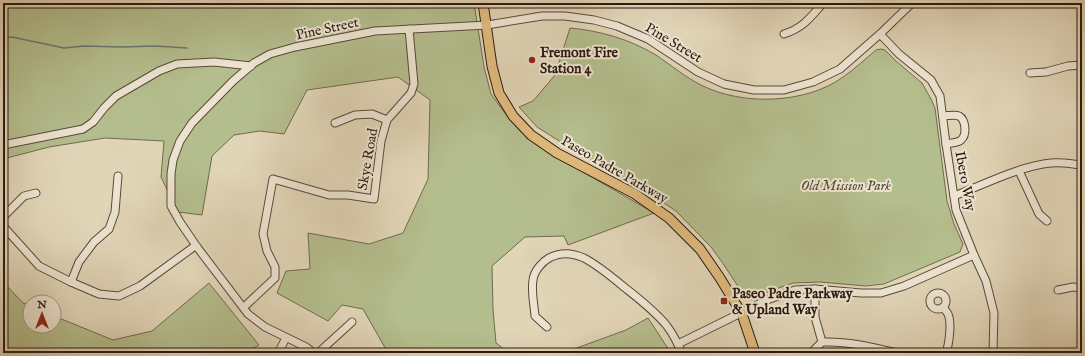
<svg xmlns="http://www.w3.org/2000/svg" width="1085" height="356" viewBox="0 0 1085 356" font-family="'IM FELL English',serif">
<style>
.green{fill:#b4bd8d;stroke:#706b4e}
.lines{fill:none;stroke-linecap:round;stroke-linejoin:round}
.stream{stroke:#6b7873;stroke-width:1.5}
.minor-casing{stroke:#59483a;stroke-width:9}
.major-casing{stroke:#2c1910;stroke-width:11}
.minor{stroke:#ece4d0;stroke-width:7}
.major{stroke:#e0ba7c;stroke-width:9}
.poi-dot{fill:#8f2418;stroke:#ece4d0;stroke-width:1.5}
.labels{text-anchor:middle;stroke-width:4;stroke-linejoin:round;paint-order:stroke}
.street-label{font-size:14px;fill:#2c1910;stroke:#ece4d0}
.poi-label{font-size:14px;font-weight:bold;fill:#2c1910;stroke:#ece4d0;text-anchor:start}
.park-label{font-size:14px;font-style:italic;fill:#554a36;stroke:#ece4d0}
</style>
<rect width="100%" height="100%" fill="#e1d5b7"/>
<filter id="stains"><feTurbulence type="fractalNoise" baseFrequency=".005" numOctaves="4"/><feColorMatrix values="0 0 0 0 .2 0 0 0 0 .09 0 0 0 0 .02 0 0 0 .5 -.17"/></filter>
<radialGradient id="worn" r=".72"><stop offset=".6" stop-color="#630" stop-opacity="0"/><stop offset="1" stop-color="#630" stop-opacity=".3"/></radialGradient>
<g class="green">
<path d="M 3,3 L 474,3 L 484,67 L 491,94 L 510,120 L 528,138 L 545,150 L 654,213 L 568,245 L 564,236 L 525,237 L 492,266 L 493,309 L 496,343 L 509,353 L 388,353 L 363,309 L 342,305 L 328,321 L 277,293 L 286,271 L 310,269 L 308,233 L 369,244 L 403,233 L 428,179 L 430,100 L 398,77 L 307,90 L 284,134 L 260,131 L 234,135 L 212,156 L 202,215 L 178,212 L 161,177 L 164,141 L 105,138 L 49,147 L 3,159 Z"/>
<path d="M 570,28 C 601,31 629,39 656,55 C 671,65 685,77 701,85 C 742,106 806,104 843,77 C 855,69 865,59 876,50 L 881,49 L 885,50 L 896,61 L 922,83 L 931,99 L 935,108 L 947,201 L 954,224 L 963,244 L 960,252 L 884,284 L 866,286 L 820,282 L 793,283 L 773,290 L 751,299 L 745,297 L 722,262 L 711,247 L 676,211 L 638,186 L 567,146 L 537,127 L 519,107 L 533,101 L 555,75 Z"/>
<path d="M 3,282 L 23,303 L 30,305 L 30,326 L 54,326 L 54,316 L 113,340 L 152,331 L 209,283 L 259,345 L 245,353 L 3,353 Z"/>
<path d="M 648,318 L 671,353 L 563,353 L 626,330 Z"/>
</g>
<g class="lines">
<path class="stream" d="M 3,38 L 12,37 L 64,48 L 84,46 L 122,47 L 155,46 L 187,48"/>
<g class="minor-casing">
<g id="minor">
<path d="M 784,34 C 803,28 810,18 823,3"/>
<path d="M 880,34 L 899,54 L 931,80 L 940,96 L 946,144 L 956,210 L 974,255 L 986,281 L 994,313 L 993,353"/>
<path d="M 1030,73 L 1046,72 L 1068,66 L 1082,65"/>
<path d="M 943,116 C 948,116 955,114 959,116 C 966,120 967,135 961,140 C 958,143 951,143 946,144"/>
<path d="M 335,123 L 355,115 L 372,114 L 387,120"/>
<path d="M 3,145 L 83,129 L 93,122 L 104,108 L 116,96 L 159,71 L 177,64 L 214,62 L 251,66"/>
<path d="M 1019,171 L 1039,214 L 1047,221"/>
<path d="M 954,196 C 983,185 1020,166 1051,163 C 1061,162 1072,164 1082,165"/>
<path d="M 3,217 L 24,196 L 36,193"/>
<path d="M 3,226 L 39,266 L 71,282 L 99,294 L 119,296 L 140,286 L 195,246 L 197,247"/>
<path d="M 71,282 L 79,262 L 94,242 L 109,229 L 115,212 L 118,176"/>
<path d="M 815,289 L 815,317 L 822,342"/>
<path d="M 1058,290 L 1073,287 L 1082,288"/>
<circle cx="938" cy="301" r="8"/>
<path d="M 244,307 L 275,278 L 275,267 L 267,251 L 263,234 L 273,179 L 329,195 L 348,195 L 374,199 L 381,141 L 387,120 L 411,93 L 414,84 L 409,29"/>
<path d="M 943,307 C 944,309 947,312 948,314 C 952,323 949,344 946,353"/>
<path d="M 547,327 L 535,316 C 534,304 531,291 533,280 C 534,271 542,262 549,258 C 560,252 573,253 584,258 C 599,266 612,277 624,287 C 639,299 655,311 667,326 C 673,334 678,344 682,353"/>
<path d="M 678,344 L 767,300 L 795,290 L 815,289 L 861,293 L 881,293 L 904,286 L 974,255"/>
<path d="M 278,353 L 286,338"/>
<path d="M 314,353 L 306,347 L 265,327 L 248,314 L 197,247 L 180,222 L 171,206 L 171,174 L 173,160 L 180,141 L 192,123 L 233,81 L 254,63 L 270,54 L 295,47 L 375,31 L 487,25 L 542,16 L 565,16 L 594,20 L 617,26 L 648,39 L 698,72 L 724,84 L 754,90 L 784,90 L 813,82 L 840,69 L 880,34 L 912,3"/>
<path d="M 318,353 L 352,322"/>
<path d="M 811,353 L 822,342 C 848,341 872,347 897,353"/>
</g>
</g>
<g class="major-casing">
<path id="major" d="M 483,3 L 492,66 L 499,93 L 513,116 L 531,135 L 557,153 L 635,194 L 669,218 L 700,249 L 720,278 L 742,314 L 755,353"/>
</g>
<use href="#minor" class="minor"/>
<use href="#major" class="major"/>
</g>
<g class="poi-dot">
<circle cx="532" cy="60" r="4"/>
<rect x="720" y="297" width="8" height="8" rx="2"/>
</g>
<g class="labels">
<g class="street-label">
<text transform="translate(327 28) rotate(-12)" y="5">Pine Street</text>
<text transform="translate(674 42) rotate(31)" y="5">Pine Street</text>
<text transform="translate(367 159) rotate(-80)" y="5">Skye Road</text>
<text transform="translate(615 169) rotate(30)" y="5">Paseo Padre Parkway</text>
<text transform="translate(966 181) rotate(79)" y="5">Ibero Way</text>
</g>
<g class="poi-label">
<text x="540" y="57">Fremont Fire<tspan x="540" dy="16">Station 4</tspan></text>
<text x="732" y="298">Paseo Padre Parkway<tspan x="732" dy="16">&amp; Upland Way</tspan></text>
</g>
<g class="park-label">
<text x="846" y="190">Old Mission Park</text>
</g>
</g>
<rect width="1085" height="356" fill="none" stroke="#e1d5b7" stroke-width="16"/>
<rect x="4" y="4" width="1077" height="348" fill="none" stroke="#2c1910" stroke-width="2"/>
<rect x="8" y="8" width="1069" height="340" fill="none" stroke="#2c1910"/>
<g transform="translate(42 314)"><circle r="19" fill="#ece4d0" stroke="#9f9383"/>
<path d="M0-3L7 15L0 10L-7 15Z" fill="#8f2418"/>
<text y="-6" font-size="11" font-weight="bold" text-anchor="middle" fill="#2c1910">N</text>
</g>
<rect width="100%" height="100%" filter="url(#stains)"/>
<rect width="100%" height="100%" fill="url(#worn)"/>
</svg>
